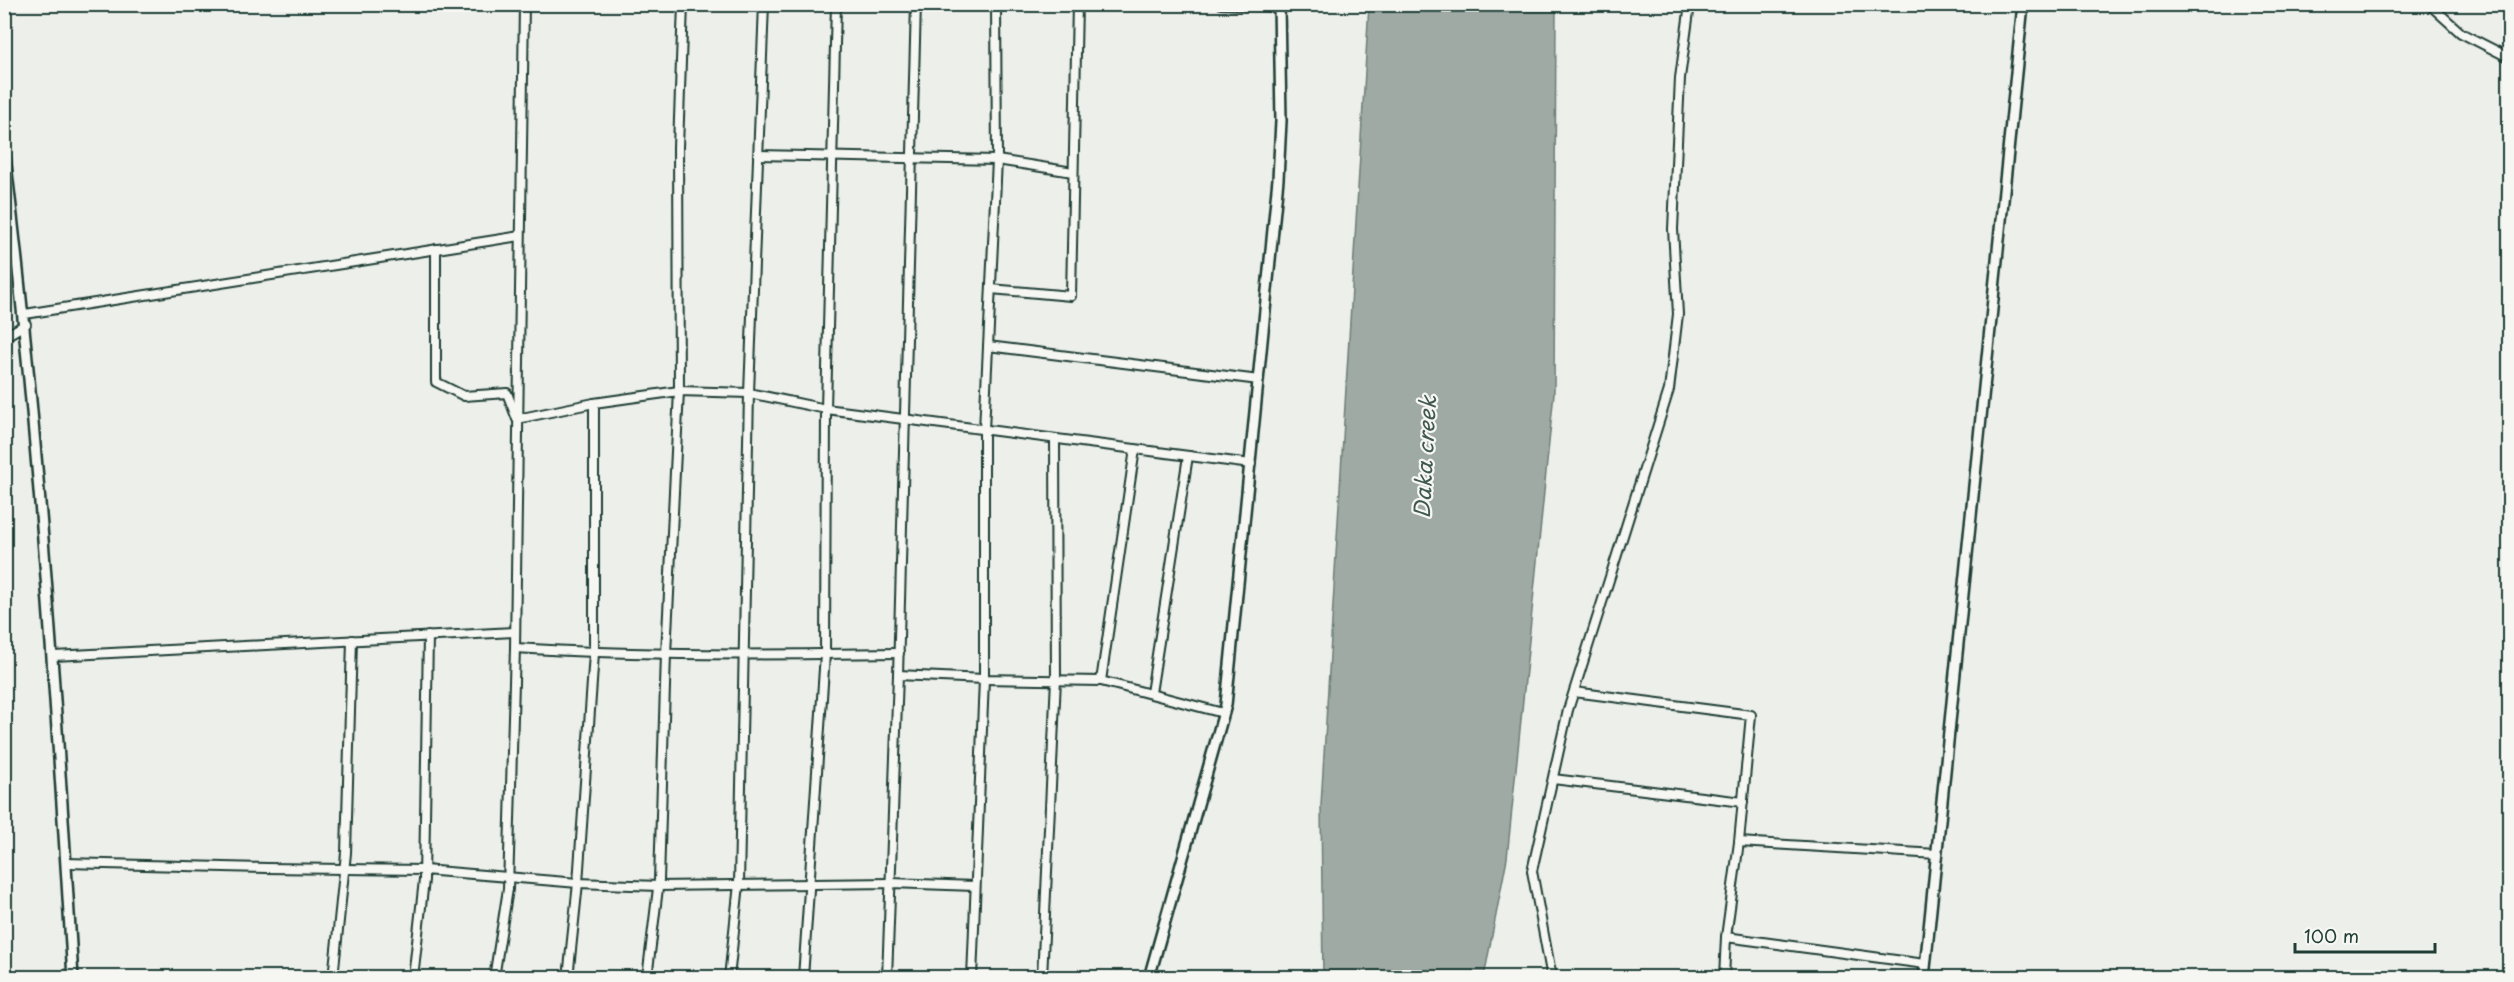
<svg xmlns="http://www.w3.org/2000/svg" width="2514" height="982" viewBox="0 0 2514 982" font-family="'Playpen Sans',sans-serif">
<style>
.water{fill:#9faaa4;stroke:#6c7e77;stroke-width:1.5}
.lines{fill:none;stroke-linecap:round;stroke-linejoin:round}
.minor-casing{stroke:#1f3d34;stroke-width:12}
.tertiary-casing{stroke:#1f3d34;stroke-width:14}
.minor{stroke:#f6f6f2;stroke-width:8}
.tertiary{stroke:#f6f6f2;stroke-width:9}
.labels{text-anchor:middle;stroke-width:4.5;stroke-linejoin:round;paint-order:stroke}
.water-label{font-size:22px;font-style:italic;fill:#3f5850;stroke:#f6f6f2}
</style>
<rect width="100%" height="100%" fill="#edefea"/>
<filter id="ink" filterUnits="userSpaceOnUse"><feTurbulence type="fractalNoise" baseFrequency=".0167" numOctaves="2"/><feDisplacementMap in="SourceGraphic" scale="12" xChannelSelector="R" yChannelSelector="G"/><feConvolveMatrix kernelMatrix="1 2 1 2 8 2 1 2 1" color-interpolation-filters="sRGB"/></filter>
<g filter="url(#ink)">
<path class="water" d="M 1369,5 L 1556,5 L 1554,393 L 1507,858 L 1484,977 L 1323,977 L 1321,805 Z"/>
<g class="lines">
<g class="minor-casing">
<g id="minor">
<path d="M 1221,4 L 1279,7"/>
<path d="M 2429,4 L 2461,33 L 2510,58"/>
<path d="M 758,155 L 997,160 L 1073,172"/>
<path d="M 436,249 L 436,382 L 464,396 L 507,393 L 517,419 L 594,403 L 679,391 L 749,393 L 826,409 L 1251,464"/>
<path d="M 991,289 L 1071,296 L 1077,4"/>
<path d="M 25,314 L 520,236"/>
<path d="M 4,337 L 26,324"/>
<path d="M 988,346 L 1259,380"/>
<path d="M 515,648 C 643,656 771,655 899,653"/>
<path d="M 54,656 L 514,632"/>
<path d="M 898,675 L 984,679 L 1101,681 L 1223,713"/>
<path d="M 1101,681 L 1135,449"/>
<path d="M 1574,692 L 1751,715 L 1739,842 L 1726,937 L 1724,978"/>
<path d="M 1151,693 L 1188,456"/>
<path d="M 1553,779 L 1743,802"/>
<path d="M 1739,842 L 1937,854"/>
<path d="M 66,863 L 266,868 L 424,870 L 578,883 L 658,886 L 891,883 L 975,886"/>
<path d="M 1726,937 L 1925,964"/>
<path d="M 333,978 L 346,853 L 352,640"/>
<path d="M 413,978 L 424,880 L 428,636"/>
<path d="M 494,978 L 508,889 L 515,648 L 524,4"/>
<path d="M 568,978 L 578,883 L 594,653 L 594,403"/>
<path d="M 647,978 L 659,880 L 666,654 L 679,391 L 678,147 L 683,4"/>
<path d="M 729,978 L 739,884 L 749,393 L 764,4"/>
<path d="M 803,978 L 825,654 L 826,409 L 836,4"/>
<path d="M 887,978 L 898,675 L 916,4"/>
<path d="M 972,978 L 984,679 L 984,430 L 997,160 L 996,4"/>
<path d="M 1042,978 L 1056,679 L 1055,439"/>
<path d="M 1552,978 L 1532,871 L 1568,710 L 1669,390 L 1678,314 L 1673,229 L 1680,78 L 1690,4"/>
</g>
</g>
<g class="tertiary-casing">
<g id="tertiary">
<path d="M 4,148 C 38,425 56,700 73,978"/>
<path d="M 1149,978 L 1226,705 L 1278,179 L 1281,121 L 1279,4"/>
<path d="M 1924,978 L 2023,4"/>
</g>
</g>
<use href="#minor" class="minor"/>
<use href="#tertiary" class="tertiary"/>
</g>
</g>
<g class="labels">
<g class="water-label">
<text transform="translate(1425 457) rotate(-87)" y="8">Daka creek</text>
</g>
</g>
<rect width="2514" height="982" fill="none" stroke="#f6f6f2" stroke-width="24"/>
<rect x="12" y="12" width="2490" height="958" fill="none" stroke="#1f3d34" stroke-width="2" filter="url(#ink)"/>
<path d="M2295 943v9h140v-9" fill="none" stroke="#1f3d34" stroke-width="3"/>
<text x="2304" y="943" font-size="18" fill="#1f3d34" stroke="#f6f6f2" stroke-width="4.5" paint-order="stroke">100 m</text>
</svg>
